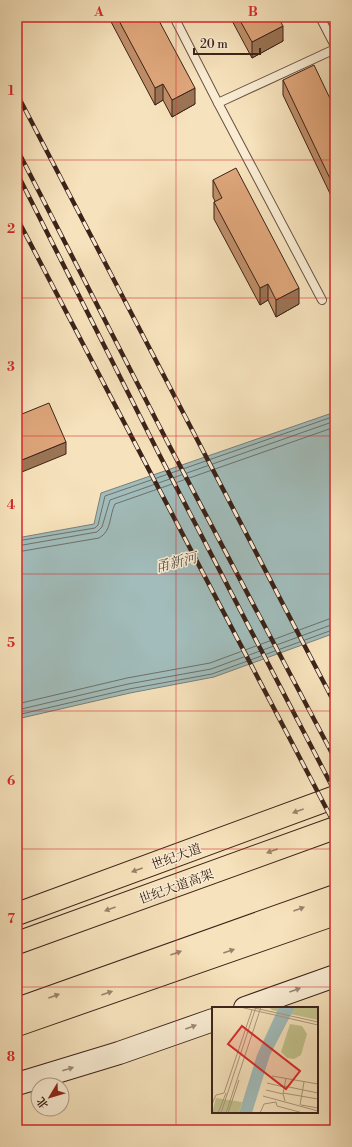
<svg xmlns="http://www.w3.org/2000/svg" width="352" height="1147" viewBox="0 0 352 1147" font-family="'Libre Bodoni','Noto Serif SC',serif">
<style>
.water{fill:#a1bcba;stroke:#797f7a}
.lines{fill:none;stroke-linecap:round;stroke-linejoin:round}
.shore{stroke:#6e706a;stroke-width:1}
.lane-casing{stroke:#6a5342;stroke-width:10}
.secondary-casing{stroke:#3c2319;stroke-width:24}
.primary-casing{stroke:#3c2319;stroke-width:24}
.highway-casing{stroke:#3c2319;stroke-width:24}
.lane{stroke:#f9ecd3;stroke-width:8}
.secondary{stroke:#f9ecd3;stroke-width:22}
.primary{stroke:#f6e2bc;stroke-width:22}
.highway{stroke:#f6e2bc;stroke-width:22}
.rail-casing{stroke:#3c2319;stroke-width:4.5}
.rail{stroke:#f9ecd3;stroke-width:3;stroke-dasharray:9;stroke-linecap:butt}
.wall{fill:#bf8e69;stroke:#3c2319}
.shaded-wall{fill:#9b7455;stroke:#3c2319}
.building{fill:#dea57a;stroke:#3c2319}
.oneway{fill:#99826a}
.oneway2{fill:#9a8876}
.grid{fill:none;stroke:#d62828;stroke-width:1;stroke-opacity:0.55}
.labels{text-anchor:middle;stroke-width:3;stroke-linejoin:round;paint-order:stroke}
.street-label{font-size:13px;fill:#3c2319;stroke:#f9ecd3}
.water-label{font-size:14px;font-style:italic;fill:#5a5149;stroke:#f9ecd3}
.inset-road{fill:none;stroke:#ac967b;stroke-width:1}
.view{fill:#d62828;fill-opacity:0.15;stroke:#d62828;stroke-width:2}
.inset-edge{fill:none;stroke:#3c2319;stroke-width:2}
.neatline{fill:none;stroke:#d62828;stroke-width:1.5}
.grid-label{font-size:13px;text-anchor:middle;font-weight:bold;fill:#d62828}
</style>
<rect width="100%" height="100%" fill="#f6e2bc"/>
<filter id="stains"><feTurbulence type="fractalNoise" baseFrequency=".005" numOctaves="4"/><feColorMatrix values="0 0 0 0 .2 0 0 0 0 .09 0 0 0 0 .02 0 0 0 .5 -.17"/></filter>
<radialGradient id="worn" r=".72"><stop offset=".6" stop-color="#630" stop-opacity="0"/><stop offset="1" stop-color="#630" stop-opacity=".3"/></radialGradient>
<path class="water" d="M 335,412 L 335,633 L 214,677 L 130,693 L 17,719 L 17,538 L 94,524 L 101,493 Z"/>
<g class="lines">
<g class="shore">
<path d="M 17,541 L 95,528 L 98,525 L 105,496 L 335,416"/>
<path d="M 17,546 L 97,532 L 102,527 L 110,500 L 335,421"/>
<path d="M 17,552 L 99,538 C 112,531 109,516 115,504 L 335,427"/>
<path d="M 17,704 L 127,678 L 210,663 L 329,619 L 335,618"/>
<path d="M 17,710 L 128,684 L 211,669 L 331,625 L 335,624"/>
<path d="M 17,715 L 129,689 L 212,674 L 335,629"/>
</g>
<g class="lane-casing">
<g id="lane">
<path d="M 174,17 L 218,103 L 322,300"/>
<path d="M 320,17 L 335,46"/>
<path d="M 218,103 L 335,49"/>
</g>
</g>
<g class="secondary-casing">
<g id="secondary">
<path d="M 245,1008 L 335,976"/>
<path d="M 17,1084 L 119,1053 L 213,1020"/>
</g>
</g>
<g class="primary-casing">
<g id="primary">
<path d="M 17,914 L 335,797"/>
<path d="M 17,1025 L 335,914"/>
</g>
</g>
<g class="highway-casing">
<g id="highway">
<path d="M 17,943 L 335,828"/>
<path d="M 17,1009 L 335,896"/>
</g>
</g>
<use href="#lane" class="lane"/>
<use href="#secondary" class="secondary"/>
<use href="#primary" class="primary"/>
<use href="#highway" class="highway"/>
<g class="rail-casing">
<g id="rail">
<path d="M 17,94 L 335,704"/>
<path d="M 17,149 L 169,445 L 335,759"/>
<path d="M 17,173 L 159,454 L 335,792"/>
<path d="M 17,218 L 335,825"/>
</g>
</g>
<use href="#rail" class="rail"/>
</g>
<g class="wall">
<path d="M 109,17 L 157,17 L 195,104 L 172,117 L 163,100 L 155,105 L 109,18 Z"/>
<path d="M 230,17 L 278,17 L 283,41 L 252,58 Z"/>
<path d="M 283,80 L 335,109 L 335,204 L 283,95 Z"/>
<path d="M 213,180 L 299,304 L 276,317 L 268,300 L 260,305 L 214,219 L 214,202 L 215,201 L 213,197 Z"/>
</g>
<g class="shaded-wall">
<path d="M 283,26 L 283,41 L 252,58 L 252,42 Z"/>
<path d="M 163,84 L 163,100 L 155,105 L 155,88 Z"/>
<path d="M 195,88 L 195,104 L 172,117 L 172,100 Z"/>
<path d="M 268,284 L 268,300 L 260,305 L 260,288 Z"/>
<path d="M 299,288 L 299,304 L 276,317 L 276,300 Z"/>
<path d="M 66,442 L 66,454 L 17,474 L 17,462 Z"/>
</g>
<g class="building">
<path d="M 117,17 L 157,17 L 195,88 L 172,100 L 163,84 L 155,88 Z"/>
<path d="M 238,17 L 278,17 L 283,26 L 252,42 Z"/>
<path d="M 314,65 L 335,109 L 335,189 L 283,80 Z"/>
<path d="M 236,168 L 299,288 L 276,300 L 268,284 L 260,288 L 214,202 L 222,198 L 213,180 Z"/>
<path d="M 49,403 L 66,442 L 17,462 L 17,416 Z"/>
</g>
<defs><path id="oneway-solid" d="M-6-.8H1V-3.2L6.5 0L1 3.2V.8H-6Z"/></defs>
<g class="oneway">
<use href="#oneway-solid" transform="translate(298 811) rotate(160)"/>
<use href="#oneway-solid" transform="translate(272 851) rotate(160)"/>
<use href="#oneway-solid" transform="translate(137 870) rotate(160)"/>
<use href="#oneway-solid" transform="translate(110 909) rotate(160)"/>
<use href="#oneway-solid" transform="translate(299 909) rotate(-20)"/>
<use href="#oneway-solid" transform="translate(229 951) rotate(-19)"/>
<use href="#oneway-solid" transform="translate(176 953) rotate(-20)"/>
<use href="#oneway-solid" transform="translate(107 993) rotate(-19)"/>
<use href="#oneway-solid" transform="translate(54 996) rotate(-20)"/>
</g>
<g class="oneway2">
<use href="#oneway-solid" transform="translate(295 990) rotate(-20)"/>
<use href="#oneway-solid" transform="translate(191 1027) rotate(-20)"/>
<use href="#oneway-solid" transform="translate(68 1069) rotate(-17)"/>
</g>
<path class="grid" d="M 176,17 L 176,1130M 17,160 L 335,160M 17,298 L 335,298M 17,436 L 335,436M 17,574 L 335,574M 17,711 L 335,711M 17,849 L 335,849M 17,987 L 335,987"/>
<g class="labels">
<g class="street-label">
<text transform="translate(176 856) rotate(-20)" y="5">世纪大道</text>
<text transform="translate(176 886) rotate(-20)" y="5">世纪大道高架</text>
</g>
<g class="water-label">
<text transform="translate(176 562) rotate(-14)" y="5">甬新河</text>
</g>
</g>
<g transform="translate(212 1007)">
<rect width="106" height="106" fill="#f6e2bc"/>
<path d="M 57,0 L 106,0 L 106,13 L 60,3 ZM 78,17 L 90,19 L 95,27 L 89,48 L 82,52 L 75,51 L 69,45 ZM 4,91 L 30,95 L 27,106 L 0,106 Z" fill="#c2c28c"/>
<path d="M 67,0 L 83,0 L 58,48 L 40,106 L 27,106 L 45,48 Z" fill="#a1bcba"/>
<path class="inset-road" d="M 28,0 L 106,18M 38,0 L 106,15M 60,69 L 106,77M 55,76 L 72,80M 72,79 L 106,86M 54,83 L 71,87M 12,86 L 40,3M 71,86 L 106,92M 51,89 L 106,104M 73,94 L 71,87 L 74,71M 64,95 L 65,99 L 91,106M 0,97 L 4,88 L 12,86M 88,98 L 92,75M 89,98 L 106,101M 6,106 L 14,86M 9,106 L 44,0M 14,106 L 49,0M 16,106 L 27,73M 48,106 L 52,97 L 64,95"/>
<path class="view" d="M 30,19 L 88,64 L 74,82 L 16,37 Z"/>
<rect width="106" height="106" class="inset-edge"/>
</g>
<rect width="352" height="1147" fill="none" stroke="#f6e2bc" stroke-width="44"/>
<g transform="translate(50 1097) rotate(232)"><circle r="19" fill="#f9ecd3" stroke="#ad9c89"/>
<path d="M0-3L7 15L0 10L-7 15Z" fill="#8f2418"/>
<text y="-6" font-size="11" font-weight="bold" text-anchor="middle" fill="#3c2319">北</text>
</g>
<path d="M194 48v6h66v-6" fill="none" stroke="#3c2319" stroke-width="2"/>
<text x="200" y="48" font-size="12" fill="#3c2319" stroke="#f9ecd3" stroke-width="3" paint-order="stroke">20 m</text>
<rect x="22" y="22" width="308" height="1103" class="neatline"/>
<g class="grid-label">
<text x="99" y="16">A</text>
<text x="253" y="16">B</text>
<text x="11" y="95">1</text>
<text x="11" y="233">2</text>
<text x="11" y="371">3</text>
<text x="11" y="509">4</text>
<text x="11" y="647">5</text>
<text x="11" y="785">6</text>
<text x="11" y="923">7</text>
<text x="11" y="1061">8</text>
</g>
<rect width="100%" height="100%" filter="url(#stains)"/>
<rect width="100%" height="100%" fill="url(#worn)"/>
</svg>
